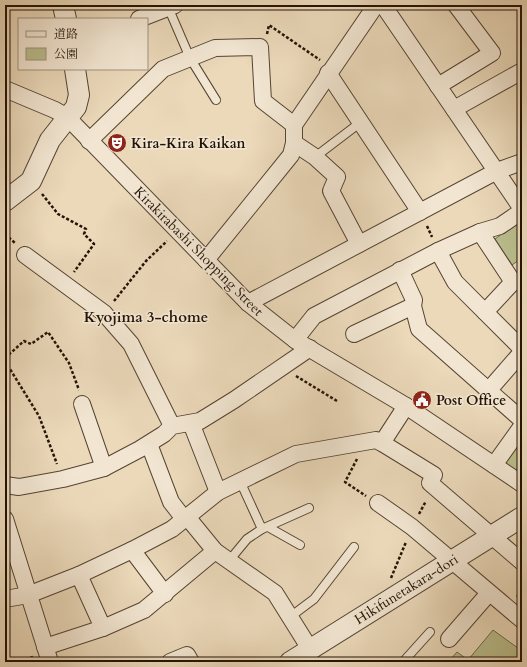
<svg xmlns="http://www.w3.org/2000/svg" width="527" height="667" viewBox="0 0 527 667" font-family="Cardo,'Noto Serif JP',serif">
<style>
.green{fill:#babe8d;stroke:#6e684a}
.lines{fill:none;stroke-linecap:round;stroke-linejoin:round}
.service-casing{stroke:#543;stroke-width:10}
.minor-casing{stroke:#543;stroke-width:18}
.tertiary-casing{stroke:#543;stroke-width:22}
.path{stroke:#231306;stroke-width:2.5;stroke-dasharray:3 2;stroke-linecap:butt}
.service{stroke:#f2e6d2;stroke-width:8}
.minor{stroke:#f2e6d2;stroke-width:16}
.tertiary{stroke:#f2e6d2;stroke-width:20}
.labels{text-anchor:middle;stroke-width:3;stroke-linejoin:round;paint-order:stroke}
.poi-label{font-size:14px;font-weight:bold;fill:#231306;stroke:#f2e6d2;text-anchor:start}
.street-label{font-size:14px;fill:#231306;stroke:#f2e6d2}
.neighbourhood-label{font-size:15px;font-weight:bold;fill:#231306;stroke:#f2e6d2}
</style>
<rect width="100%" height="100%" fill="#ebd9ba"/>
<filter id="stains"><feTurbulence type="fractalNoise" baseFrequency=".005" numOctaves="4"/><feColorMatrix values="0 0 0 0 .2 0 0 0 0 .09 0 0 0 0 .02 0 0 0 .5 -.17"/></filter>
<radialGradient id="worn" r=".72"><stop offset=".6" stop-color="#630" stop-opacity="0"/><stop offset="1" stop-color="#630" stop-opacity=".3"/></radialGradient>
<g class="green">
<path d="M 522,219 L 522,258 L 512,265 L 495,239 Z"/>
<path d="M 522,434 L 522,476 L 505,464 L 504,459 Z"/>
<path d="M 493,630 L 522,651 L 522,662 L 448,662 L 457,652 L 468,660 Z"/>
</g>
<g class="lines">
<g class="service-casing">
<g id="service">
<path d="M 168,7 L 190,58 L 216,100"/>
<path d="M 315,157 L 361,122"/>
<path d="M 240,481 L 262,529"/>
<path d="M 268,527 L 300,545"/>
<path d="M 228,562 L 247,539 L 262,529 L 309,508"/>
<path d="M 290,617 L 314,599 L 354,547"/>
<path d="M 403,662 L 430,632"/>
</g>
</g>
<g class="minor-casing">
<g id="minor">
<path d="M 383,5 L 522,209"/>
<path d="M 139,19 L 175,5"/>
<path d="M 328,73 L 420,212"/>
<path d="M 438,86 L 492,53 L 456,5"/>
<path d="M 5,89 L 55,110 L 67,117 L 248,303 L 295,340 L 406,406 L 522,484"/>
<path d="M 454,109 L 522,71"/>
<path d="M 89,141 L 163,69 L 215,48 L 260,47 L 263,101 L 294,125"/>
<path d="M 294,143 L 315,157 L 337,177 L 331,191 L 359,244"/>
<path d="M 480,232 L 513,282 L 485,312"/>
<path d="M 438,251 L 455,282 L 522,349"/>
<path d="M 25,255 L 104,313 L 131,344 L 172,426"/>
<path d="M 206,260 L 291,155 L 294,143 L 294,125 L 376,5"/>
<path d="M 400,270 L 414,300 L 413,306 L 419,329 L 522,420"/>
<path d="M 248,303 L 497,171 L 522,162"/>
<path d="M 354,334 L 413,306"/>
<path d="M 295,340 L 314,316 L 438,251 L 480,232 L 500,226 L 522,211"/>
<path d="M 488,391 L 522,352"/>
<path d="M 82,404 L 104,468"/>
<path d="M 191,423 L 218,492"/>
<path d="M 382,443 L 434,475 L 430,483 L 522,562"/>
<path d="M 149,444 L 171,502 L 185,520"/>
<path d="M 494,465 L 522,426"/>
<path d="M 5,485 L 19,487 L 63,479 L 104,468 L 140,449 L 164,434 L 172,426 L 200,421 L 234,400 L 310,348"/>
<path d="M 378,503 L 412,527 L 522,620"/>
<path d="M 188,518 L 215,551 L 275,593 L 310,649"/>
<path d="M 5,519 L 50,662"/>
<path d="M 132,550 L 165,594"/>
<path d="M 79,575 L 103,628"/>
<path d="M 5,599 L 28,595 L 79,575 L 132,550 L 172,529 L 218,492 L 296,454 L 376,440 L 382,443 L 406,406"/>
<path d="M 449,639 L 489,593"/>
<path d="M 45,647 L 103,628 L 144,610 L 215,551"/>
<path d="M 170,662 L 187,655 L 191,662"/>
</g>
</g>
<g class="tertiary-casing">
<g id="tertiary">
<path d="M 64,10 L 66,19"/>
<path d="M 5,201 L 31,181 L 50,140 L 76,107 L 79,95 L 75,69"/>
<path d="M 290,662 L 522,517"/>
</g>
</g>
<g class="path">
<path d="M 267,34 L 269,25 L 320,60"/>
<path d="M 42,194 L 58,214 L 86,229 L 84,234 L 94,244 L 74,272"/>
<path d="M 427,226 L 432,237"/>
<path d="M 5,234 L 15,243"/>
<path d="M 114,301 L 146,261 L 167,241"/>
<path d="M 5,358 L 24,341 L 31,344 L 48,332 L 69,363 L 79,390"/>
<path d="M 5,361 L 39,416 L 57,464"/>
<path d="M 296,376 L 337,401"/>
<path d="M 357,459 L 345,482 L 366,496"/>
<path d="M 419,514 L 426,501"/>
<path d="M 391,578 L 406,542"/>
<path d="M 517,597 L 522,591"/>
<path d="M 22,662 L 23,660 L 33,657"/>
</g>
<use href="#service" class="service"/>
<use href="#minor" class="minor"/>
<use href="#tertiary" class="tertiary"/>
</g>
<defs>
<g id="theatre-disc" transform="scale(1)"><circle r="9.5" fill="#8f2418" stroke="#f2e6d2"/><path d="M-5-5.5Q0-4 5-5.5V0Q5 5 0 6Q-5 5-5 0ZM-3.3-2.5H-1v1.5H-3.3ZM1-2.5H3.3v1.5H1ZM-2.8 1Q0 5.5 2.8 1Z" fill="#fff"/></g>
<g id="civic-disc" transform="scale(1)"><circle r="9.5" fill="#8f2418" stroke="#f2e6d2"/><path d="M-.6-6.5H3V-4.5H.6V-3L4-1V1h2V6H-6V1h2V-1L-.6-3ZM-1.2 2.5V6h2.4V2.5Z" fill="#fff"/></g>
</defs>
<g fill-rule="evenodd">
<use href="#theatre-disc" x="117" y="143"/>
<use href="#civic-disc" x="422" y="400"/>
</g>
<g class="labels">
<g class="poi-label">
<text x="131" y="148">Kira-Kira Kaikan</text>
<text x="436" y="405">Post Office</text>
</g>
<g class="street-label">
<text transform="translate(199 251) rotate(45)" y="5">Kirakirabashi Shopping Street</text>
<text transform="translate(406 589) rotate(-32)" y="5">Hikifunetakara-dori</text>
</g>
<g class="neighbourhood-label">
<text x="146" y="322">Kyojima 3-chome</text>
</g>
</g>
<rect width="527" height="667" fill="none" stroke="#ebd9ba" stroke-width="20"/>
<rect x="6" y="6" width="515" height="655" fill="none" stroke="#231306" stroke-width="2"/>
<rect x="10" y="10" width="507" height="647" fill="none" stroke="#231306"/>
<rect x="18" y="18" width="130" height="52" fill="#f2e6d2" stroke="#9f9280"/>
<rect x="26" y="31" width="20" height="6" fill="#f2e6d2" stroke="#9f9280"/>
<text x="54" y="38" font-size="12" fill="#231306">道路</text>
<rect x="26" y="48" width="20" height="12" fill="#babe8d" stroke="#9f9280"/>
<text x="54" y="58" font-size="12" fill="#231306">公園</text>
<rect width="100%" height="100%" filter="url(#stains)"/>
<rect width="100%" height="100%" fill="url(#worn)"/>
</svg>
